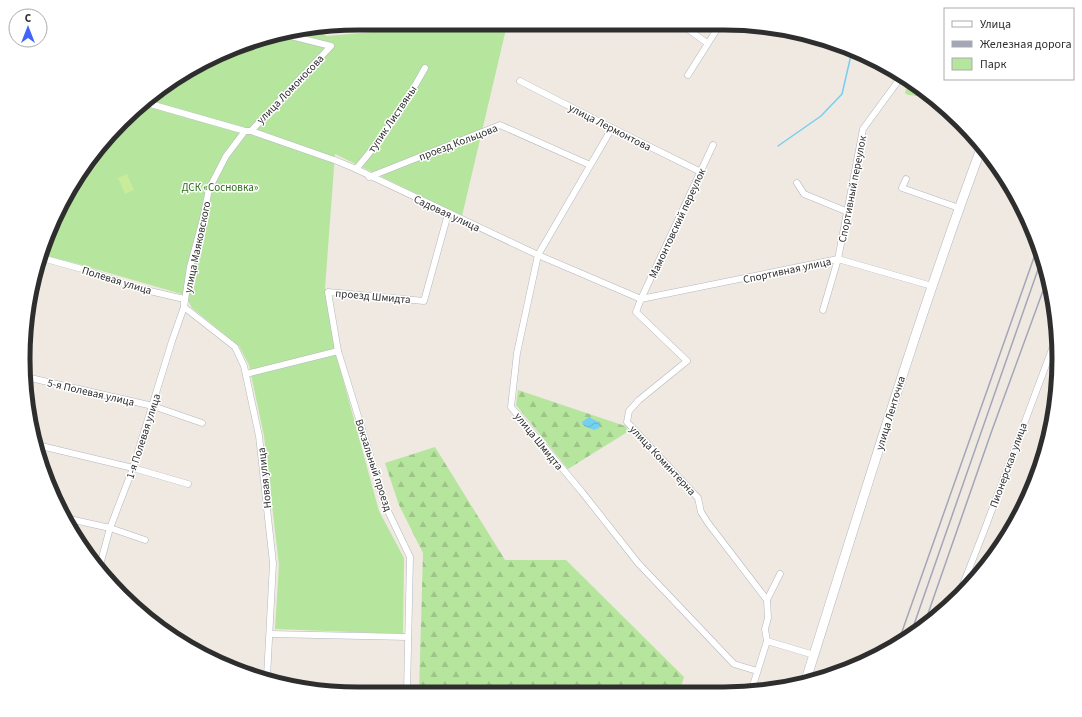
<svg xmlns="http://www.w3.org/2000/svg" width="1082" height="717" viewBox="0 0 1082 717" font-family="'Source Sans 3',sans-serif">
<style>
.green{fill:#b6e59e}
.forest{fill:url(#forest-firs)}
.pitch{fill:#c9ec9a}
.water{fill:url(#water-waves)}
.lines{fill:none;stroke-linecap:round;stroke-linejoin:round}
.stream{stroke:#75cff0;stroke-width:1.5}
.street-casing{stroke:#b4b7c1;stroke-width:7}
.secondary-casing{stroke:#b4b7c1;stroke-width:10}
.street{stroke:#fff;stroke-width:6}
.secondary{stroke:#fff;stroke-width:9}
.rail{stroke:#a3a6b8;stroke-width:1.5}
.labels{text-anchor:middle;stroke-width:3;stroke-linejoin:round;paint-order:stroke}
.street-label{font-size:11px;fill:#2e2e2e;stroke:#fff}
.park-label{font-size:11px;fill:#2c6e1b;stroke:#fff}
.rim{fill:none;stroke:#2e2e2e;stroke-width:5}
</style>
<defs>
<pattern id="forest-firs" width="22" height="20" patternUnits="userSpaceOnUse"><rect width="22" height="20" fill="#b6e59e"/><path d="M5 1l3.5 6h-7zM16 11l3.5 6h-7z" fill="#9dc588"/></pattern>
<pattern id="water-waves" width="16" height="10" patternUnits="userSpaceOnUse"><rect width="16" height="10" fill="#75cff0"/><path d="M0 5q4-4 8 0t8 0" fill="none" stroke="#66b2ce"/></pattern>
</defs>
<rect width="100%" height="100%" fill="#efe9e1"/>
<path class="green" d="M 452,25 L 506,29 L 462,216 L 335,154 L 325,288 L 335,350 L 379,511 L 404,558 L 403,634 L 275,629 L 279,565 L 264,436 L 249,365 L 239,346 L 192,308 L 185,295 L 78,264 L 43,255 L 48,230 L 92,154 L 172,80 L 251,41 L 313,30 L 327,36 Z"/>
<g class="forest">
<path d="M 908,82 L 925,93 L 923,96 L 920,97 C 915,94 910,97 905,93 Z"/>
<path d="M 518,390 L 625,426 L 629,431 L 568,469 L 516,405 Z"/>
<path d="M 435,447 L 505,560 L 566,560 L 684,677 L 679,693 L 419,692 L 423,553 L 399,505 L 385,463 Z"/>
</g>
<path class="pitch" d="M 127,174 L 134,190 L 125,194 L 118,178 Z"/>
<path class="water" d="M 589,417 L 600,423 L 599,428 L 594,430 L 584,426 L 582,422 Z"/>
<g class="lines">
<path class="stream" d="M 778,146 L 821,116 L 842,94 L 852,51"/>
<g class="street-casing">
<g id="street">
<path d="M 682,25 L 707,43"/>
<path d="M 688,75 L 719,26"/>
<path d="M 520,81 L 612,128 L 701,172"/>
<path d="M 147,103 L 245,131"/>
<path d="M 612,128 L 538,255 L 517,353 L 511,407 L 582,492 L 638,563 L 734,664 L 757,671"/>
<path d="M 251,131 L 337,161 L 356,169 L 538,255 L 641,299"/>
<path d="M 251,131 L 331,46 L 287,35"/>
<path d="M 713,145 L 641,299 L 636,312 L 687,361 L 639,400 L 629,411 L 627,422 L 698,498 L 701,512 L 708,523 L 767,600"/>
<path d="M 356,169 C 383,138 405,104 425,68"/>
<path d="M 369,177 L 500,125 L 590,165"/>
<path d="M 906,179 L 902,188 L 959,208"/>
<path d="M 797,183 L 804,194 L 848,212"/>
<path d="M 42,258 L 82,269 L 137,288 L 184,299 L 184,303"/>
<path d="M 641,299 L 838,259 L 932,286"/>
<path d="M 184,307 L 235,347 L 244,366 L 259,436 L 273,563 L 267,677"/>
<path d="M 823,310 L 838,259 L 863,129 L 901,77"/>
<path d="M 246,374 L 338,351"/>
<path d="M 26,377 L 153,406 L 202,423"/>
<path d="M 37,445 L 133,468 L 188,484"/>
<path d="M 65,518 L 110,528 L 145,540"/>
<path d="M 100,565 L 110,528 L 133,468 L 172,341 L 184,307 L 190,267 L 203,219 L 209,189 L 226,156 L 245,131 L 251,131"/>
<path d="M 958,597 L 984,531 L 1058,333"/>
<path d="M 270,634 L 408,637"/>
<path d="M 767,641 L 814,655"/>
<path d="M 407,692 L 410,557 L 386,507 L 338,351 L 328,292 L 424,301 L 448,214"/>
<path d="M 751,692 L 767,641 L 765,629 L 768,618 L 767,600 L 780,574"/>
</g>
</g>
<g class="secondary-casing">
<path id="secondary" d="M 805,683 C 862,503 916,323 982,146"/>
</g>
<use href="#street" class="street"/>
<use href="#secondary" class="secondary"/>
<g class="rail">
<path d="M 923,628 L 991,433 L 1048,277"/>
<path d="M 910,636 L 1042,258"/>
<path d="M 898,643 L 1038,246"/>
</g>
</g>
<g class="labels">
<g class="street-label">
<text transform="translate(290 89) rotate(-46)" y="4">улица Ломоносова</text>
<text transform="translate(392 119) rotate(-56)" y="4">тупик Листвяны</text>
<text transform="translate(610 127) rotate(27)" y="4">улица Лермонтова</text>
<text transform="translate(458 142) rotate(-21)" y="4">проезд Кольцова</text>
<text transform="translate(852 189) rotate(-79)" y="4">Спортивный переулок</text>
<text transform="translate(447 213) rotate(25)" y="4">Садовая улица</text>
<text transform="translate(677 223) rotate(-65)" y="4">Мамонтовский переулок</text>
<text transform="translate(197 247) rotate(-78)" y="4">улица Маяковского</text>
<text transform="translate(787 270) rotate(-12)" y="4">Спортивная улица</text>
<text transform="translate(117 280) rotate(17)" y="4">Полевая улица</text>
<text transform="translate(373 296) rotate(5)" y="4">проезд Шмидта</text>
<text transform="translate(91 392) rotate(13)" y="4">5-я Полевая улица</text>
<text transform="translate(890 413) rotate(-73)" y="4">улица Ленточка</text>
<text transform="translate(143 436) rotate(-72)" y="4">1-я Полевая улица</text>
<text transform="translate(539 441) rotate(51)" y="4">улица Шмидта</text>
<text transform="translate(663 460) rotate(47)" y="4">улица Коминтерна</text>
<text transform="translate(374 465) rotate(72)" y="4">Вокзальный проезд</text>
<text transform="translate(1008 465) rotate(-70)" y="4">Пионерская улица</text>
<text transform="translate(264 478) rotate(-96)" y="4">Новая улица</text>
</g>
<g class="park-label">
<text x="220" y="191">ДСК «Сосновка»</text>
</g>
</g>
<path d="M0 0H1082V717H0ZM358 30H724A328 328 0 0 1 1052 358V359A328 328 0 0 1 724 687H358A328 328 0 0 1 30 359V358A328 328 0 0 1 358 30Z" fill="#fff" fill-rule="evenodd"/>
<path class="rim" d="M358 30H724A328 328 0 0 1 1052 358V359A328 328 0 0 1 724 687H358A328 328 0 0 1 30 359V358A328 328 0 0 1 358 30Z"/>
<rect x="944" y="8" width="130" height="72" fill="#ffffff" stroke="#ababab"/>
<rect x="952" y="21" width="20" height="6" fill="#ffffff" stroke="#ababab"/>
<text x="980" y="28" font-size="12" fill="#2e2e2e">Улица</text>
<rect x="952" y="41" width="20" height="6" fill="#a3a6b8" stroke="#ababab"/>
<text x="980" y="48" font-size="12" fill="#2e2e2e">Железная дорога</text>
<rect x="952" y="58" width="20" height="12" fill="#b6e59e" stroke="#ababab"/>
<text x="980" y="68" font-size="12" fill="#2e2e2e">Парк</text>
<g transform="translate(28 28)"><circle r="19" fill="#ffffff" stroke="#ababab"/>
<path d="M0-3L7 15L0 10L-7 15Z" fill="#4264fb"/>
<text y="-6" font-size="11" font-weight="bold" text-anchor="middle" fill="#2e2e2e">С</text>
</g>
</svg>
